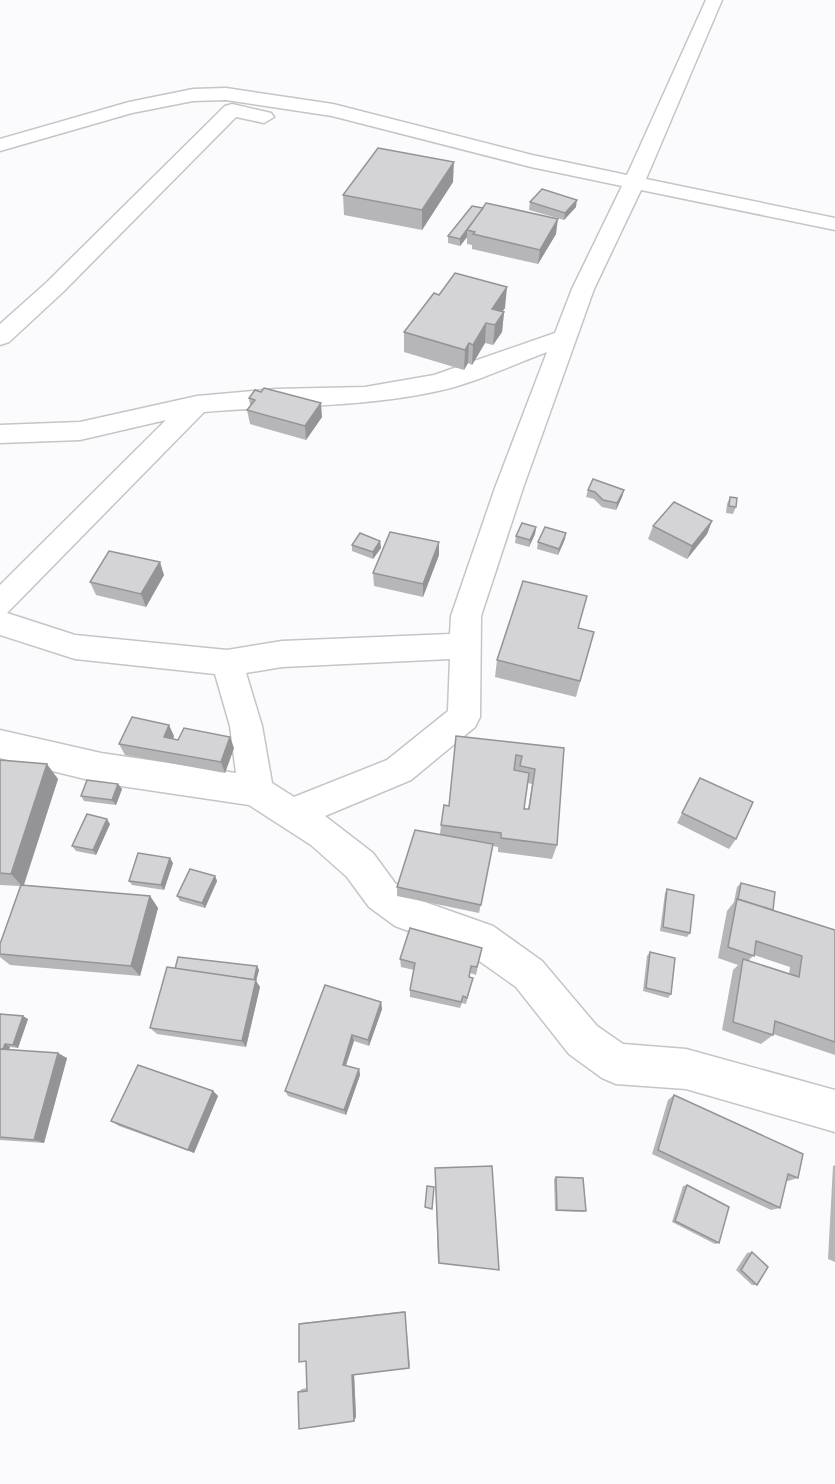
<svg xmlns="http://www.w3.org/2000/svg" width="835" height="1484" viewBox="0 0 835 1484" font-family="Lato,sans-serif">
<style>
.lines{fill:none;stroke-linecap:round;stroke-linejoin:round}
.street-casing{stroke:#c5c5c7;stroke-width:3}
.street{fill:#fff;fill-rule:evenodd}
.wall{fill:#b6b6b8;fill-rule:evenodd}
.shaded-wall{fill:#949496}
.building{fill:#d4d4d6;stroke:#949496;stroke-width:1.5;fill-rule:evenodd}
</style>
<rect width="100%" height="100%" fill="#fbfbfd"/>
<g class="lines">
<g class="street-casing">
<g id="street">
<path d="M 706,0 L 722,0 L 646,179 L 835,218 L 835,230 L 641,190 L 594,289 L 523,488 L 481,616 L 480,717 L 475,727 L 411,780 L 325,816 L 373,853 L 395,883 L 419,900 L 493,926 L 542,961 L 597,1026 L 623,1044 L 686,1049 L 835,1090 L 835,1132 L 686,1089 L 616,1084 L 602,1078 L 569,1054 L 516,987 L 468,953 L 395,926 L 369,907 L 347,877 L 311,845 L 249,805 L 101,783 L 0,758 L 0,730 L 101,753 L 236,773 L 230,726 L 215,674 L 75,659 L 0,635 L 0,585 L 166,420 L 80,440 L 0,443 L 0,425 L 80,422 L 197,396 L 276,389 L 365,387 L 434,375 L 555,333 L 572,289 L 622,186 L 531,167 L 332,116 L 226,100 L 193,101 L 132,113 L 0,151 L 0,139 L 129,102 L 193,89 L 226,88 L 333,104 L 532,155 L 627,175 ZM 547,352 L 495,488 L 451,616 L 450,634 L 282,641 L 227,650 L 75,635 L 7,613 L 204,412 C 282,405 362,408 438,391 C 475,383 512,365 547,352 ZM 450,659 L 448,711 L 387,760 L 294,797 L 272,783 L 262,726 L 246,673 L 282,667 Z"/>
<path d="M 232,104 L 271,113 L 274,117 L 264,123 L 236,117 L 63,292 L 9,342 L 0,345 L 0,324 L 47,282 L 225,106 Z"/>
</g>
</g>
<use href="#street" class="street"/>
</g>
<g class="wall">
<path d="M 453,182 L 422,230 L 344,215 L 343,195 Z"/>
<path d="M 530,202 L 576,207 L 564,220 L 529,210 Z"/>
<path d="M 472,206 L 556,234 L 538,264 L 472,249 L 472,245 L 467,244 L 467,237 L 460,246 L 448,243 L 448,236 Z"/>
<path d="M 505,308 L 502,312 L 504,312 L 502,332 L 493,345 L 485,343 L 472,365 L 468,363 L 464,370 L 404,352 L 404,332 Z"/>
<path d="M 249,398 L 322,417 L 306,440 L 250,424 L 247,410 L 250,406 Z"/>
<path d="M 588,490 L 624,490 L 622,497 L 616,510 L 602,507 L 594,499 L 586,497 Z"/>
<path d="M 730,497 L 736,507 L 733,514 L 726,513 L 727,504 Z"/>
<path d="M 712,521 L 707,534 L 687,559 L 648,539 L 653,526 Z"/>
<path d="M 536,527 L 535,534 L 529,547 L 515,543 L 516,536 Z"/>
<path d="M 565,539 L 558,555 L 537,549 L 538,542 Z"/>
<path d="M 380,541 L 381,548 L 373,559 L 352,551 L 352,545 Z"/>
<path d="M 439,555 L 423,597 L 374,586 L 373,573 Z"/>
<path d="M 164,575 L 146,607 L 96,595 L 90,582 Z"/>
<path d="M 579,628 L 594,632 L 576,697 L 495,677 L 497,660 Z"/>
<path d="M 174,736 L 173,739 L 234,748 L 225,773 L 125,755 L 119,744 Z"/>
<path d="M 456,736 L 564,748 L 557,845 L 552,859 L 498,852 L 498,847 L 493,846 L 479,913 L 397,896 L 397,887 L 440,834 L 441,825 L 449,806 ZM 528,783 L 532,784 L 528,809 L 524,809 Z"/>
<path d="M 0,760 L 58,779 L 24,885 L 150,896 L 158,908 L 140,976 L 10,965 L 0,957 L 0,944 L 20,886 L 0,885 Z"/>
<path d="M 700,778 L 736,839 L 729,849 L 677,823 Z"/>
<path d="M 118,784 L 122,789 L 116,805 L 84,801 L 81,796 Z"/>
<path d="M 110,824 L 96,855 L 76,851 L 72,846 Z"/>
<path d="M 173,863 L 164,890 L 132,885 L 129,881 Z"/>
<path d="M 215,876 L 217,881 L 205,908 L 180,901 L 177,896 Z"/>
<path d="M 741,883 L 773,910 L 835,930 L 835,1055 L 773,1034 L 773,1035 L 761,1044 L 722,1030 L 733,970 L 738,965 L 718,958 L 727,911 L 734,902 L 737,887 ZM 754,955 L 790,967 L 789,974 L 748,961 Z"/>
<path d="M 667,889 L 690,933 L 687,937 L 660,931 L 665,893 Z"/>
<path d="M 482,948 L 476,975 L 470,973 L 469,977 L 473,978 L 466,1004 L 462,1003 L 460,1008 L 410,997 L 410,990 L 414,970 L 401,967 L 400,959 Z"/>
<path d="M 650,952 L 671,994 L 668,998 L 643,991 L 647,956 Z"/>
<path d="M 257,966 L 259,970 L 256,981 L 260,987 L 246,1047 L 157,1034 L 150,1028 L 175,969 Z"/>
<path d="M 381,1002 L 382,1009 L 369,1046 L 354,1041 L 346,1066 L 359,1069 L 360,1075 L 346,1115 L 288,1096 L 285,1091 Z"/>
<path d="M 0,1014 L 28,1019 L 18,1048 L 10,1047 L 9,1049 L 67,1058 L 44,1143 L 0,1140 Z"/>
<path d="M 213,1091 L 218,1096 L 194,1153 L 119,1126 L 111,1121 Z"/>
<path d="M 674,1095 L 798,1178 L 788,1181 L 786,1180 L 780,1208 L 771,1210 L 652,1154 L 668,1100 Z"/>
<path d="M 835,1165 L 835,1262 L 828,1259 L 833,1166 Z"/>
<path d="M 435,1168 L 499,1270 L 438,1263 Z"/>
<path d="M 556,1177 L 586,1211 L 583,1212 L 555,1211 L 554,1179 Z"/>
<path d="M 687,1185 L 719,1243 L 715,1244 L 672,1222 L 683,1186 Z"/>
<path d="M 752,1252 L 757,1285 L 752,1285 L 736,1270 L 747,1253 Z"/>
<path d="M 405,1311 L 410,1366 L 354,1375 L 356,1417 L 298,1392 L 302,1389 L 307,1388 L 306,1361 L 299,1324 L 302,1323 Z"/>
</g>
<g class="shaded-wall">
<path d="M 454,162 L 453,182 L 422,230 L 422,210 Z"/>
<path d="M 577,200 L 576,207 L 564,220 L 565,213 Z"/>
<path d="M 558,219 L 556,234 L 538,264 L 540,250 Z"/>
<path d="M 467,230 L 467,237 L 460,246 L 460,239 Z"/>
<path d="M 507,287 L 505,308 L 493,325 L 492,309 Z"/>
<path d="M 504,312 L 502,332 L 493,345 L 495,325 Z"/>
<path d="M 486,323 L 485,343 L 472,365 L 473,345 Z"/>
<path d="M 469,343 L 468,363 L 464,370 L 465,350 Z"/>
<path d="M 321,403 L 322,417 L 306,440 L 305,426 Z"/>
<path d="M 624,490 L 622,497 L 616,510 L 617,503 Z"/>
<path d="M 712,521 L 707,534 L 687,559 L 692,546 Z"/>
<path d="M 536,527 L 535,534 L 529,547 L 530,540 Z"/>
<path d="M 566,533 L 565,539 L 558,555 L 559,549 Z"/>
<path d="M 380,541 L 381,548 L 373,559 L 373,552 Z"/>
<path d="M 439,542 L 439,555 L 423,597 L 423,584 Z"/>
<path d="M 160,562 L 164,575 L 146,607 L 141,594 Z"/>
<path d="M 169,725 L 174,736 L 169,748 L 164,737 Z"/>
<path d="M 230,737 L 234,748 L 225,773 L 221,762 Z"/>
<path d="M 47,764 L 58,779 L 23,887 L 11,874 Z"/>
<path d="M 118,784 L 122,789 L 116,805 L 112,800 Z"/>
<path d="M 107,819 L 110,824 L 96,855 L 93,850 Z"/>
<path d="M 170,858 L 173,863 L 164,890 L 161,885 Z"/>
<path d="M 215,876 L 217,881 L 205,908 L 202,903 Z"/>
<path d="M 150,896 L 158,908 L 140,976 L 131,966 Z"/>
<path d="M 257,966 L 259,970 L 256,981 L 260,987 L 246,1047 L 242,1041 Z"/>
<path d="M 381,1002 L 382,1009 L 369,1046 L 368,1040 Z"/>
<path d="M 23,1016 L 28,1019 L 18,1048 L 13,1045 Z"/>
<path d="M 352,1035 L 354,1041 L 344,1070 L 343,1065 Z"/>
<path d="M 5,1044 L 10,1047 L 6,1056 L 1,1053 Z"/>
<path d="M 58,1053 L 67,1058 L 44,1143 L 34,1140 Z"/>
<path d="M 359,1069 L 360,1075 L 346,1115 L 344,1110 Z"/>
<path d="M 213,1091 L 218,1096 L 194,1153 L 188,1150 Z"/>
<path d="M 354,1373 L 356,1417 L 354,1421 L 352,1375 Z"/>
</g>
<g class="building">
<path d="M 378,148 L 454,162 L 422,210 L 343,195 Z"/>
<path d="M 542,189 L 577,200 L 565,213 L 530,202 Z"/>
<path d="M 486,203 L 558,219 L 540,250 L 473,234 L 475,232 L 467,230 Z"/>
<path d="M 472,206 L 483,208 L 460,239 L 448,236 Z"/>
<path d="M 455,273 L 507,287 L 492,309 L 504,312 L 495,325 L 486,323 L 473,345 L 469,343 L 465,350 L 404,332 L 434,293 L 439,295 Z"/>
<path d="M 264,388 L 321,403 L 305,426 L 247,410 L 255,400 L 249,398 L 255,390 L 261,392 Z"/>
<path d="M 593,479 L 624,490 L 617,503 L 603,500 L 595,492 L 588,490 Z"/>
<path d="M 730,497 L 737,498 L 736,507 L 729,506 Z"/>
<path d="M 674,502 L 712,521 L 692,546 L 653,526 Z"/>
<path d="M 522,523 L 536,527 L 530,540 L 516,536 Z"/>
<path d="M 545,527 L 566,533 L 559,549 L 538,542 Z"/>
<path d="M 390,532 L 439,542 L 423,584 L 373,573 Z"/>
<path d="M 360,533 L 380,541 L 373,552 L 352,545 Z"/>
<path d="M 109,551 L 160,562 L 141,594 L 90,582 Z"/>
<path d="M 523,581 L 587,596 L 578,628 L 594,632 L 580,681 L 497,660 Z"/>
<path d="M 132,717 L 169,725 L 164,737 L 178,740 L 184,728 L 230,737 L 221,762 L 119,744 Z"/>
<path d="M 456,736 L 564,748 L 557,845 L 501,838 L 501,833 L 441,825 L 444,805 L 449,806 ZM 516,755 L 522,756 L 520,766 L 535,769 L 529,809 L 524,809 L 529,773 L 514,770 Z"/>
<path d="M 0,760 L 47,764 L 11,874 L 0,873 Z"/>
<path d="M 700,778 L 753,802 L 736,839 L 682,813 Z"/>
<path d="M 87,780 L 118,784 L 112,800 L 81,796 Z"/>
<path d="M 87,814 L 107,819 L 93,850 L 72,846 Z"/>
<path d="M 415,830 L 493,844 L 481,905 L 397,887 Z"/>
<path d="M 138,853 L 170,858 L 161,885 L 129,881 Z"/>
<path d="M 190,869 L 215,876 L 202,903 L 177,896 Z"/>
<path d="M 741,883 L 775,892 L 773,910 L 738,899 Z"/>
<path d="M 21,885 L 150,896 L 131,966 L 0,954 L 0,944 Z"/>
<path d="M 667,889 L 694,895 L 690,933 L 663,927 Z"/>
<path d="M 737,899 L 835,930 L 835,1042 L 775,1021 L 773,1035 L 733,1022 L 743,959 L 799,977 L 802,956 L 756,941 L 754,956 L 728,947 Z"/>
<path d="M 410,928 L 482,948 L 477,967 L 471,966 L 469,977 L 473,978 L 467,998 L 463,996 L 461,1002 L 410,990 L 415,963 L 400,959 Z"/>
<path d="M 650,952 L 675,958 L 671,994 L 646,988 Z"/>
<path d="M 178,957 L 257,966 L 254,980 L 175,969 Z"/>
<path d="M 167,967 L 256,980 L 242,1041 L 150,1028 Z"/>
<path d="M 325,985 L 381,1002 L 368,1040 L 352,1035 L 343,1065 L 359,1069 L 344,1110 L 285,1091 Z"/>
<path d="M 0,1014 L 23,1016 L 13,1045 L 5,1044 L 3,1049 L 0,1049 Z"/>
<path d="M 0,1049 L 58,1053 L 34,1140 L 0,1137 Z"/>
<path d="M 138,1065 L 213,1091 L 188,1150 L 111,1121 Z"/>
<path d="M 674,1095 L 803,1154 L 798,1178 L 788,1174 L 780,1208 L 658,1150 Z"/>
<path d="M 492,1166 L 499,1270 L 439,1263 L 435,1168 Z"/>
<path d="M 556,1177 L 583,1178 L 586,1211 L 557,1210 Z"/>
<path d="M 687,1185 L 729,1207 L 719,1243 L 675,1221 Z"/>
<path d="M 427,1186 L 434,1187 L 432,1209 L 425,1207 Z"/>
<path d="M 752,1252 L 768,1267 L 757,1285 L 741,1270 Z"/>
<path d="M 405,1312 L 409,1368 L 352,1375 L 354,1421 L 299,1429 L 298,1392 L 307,1391 L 306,1361 L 299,1362 L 299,1324 Z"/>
</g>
</svg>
